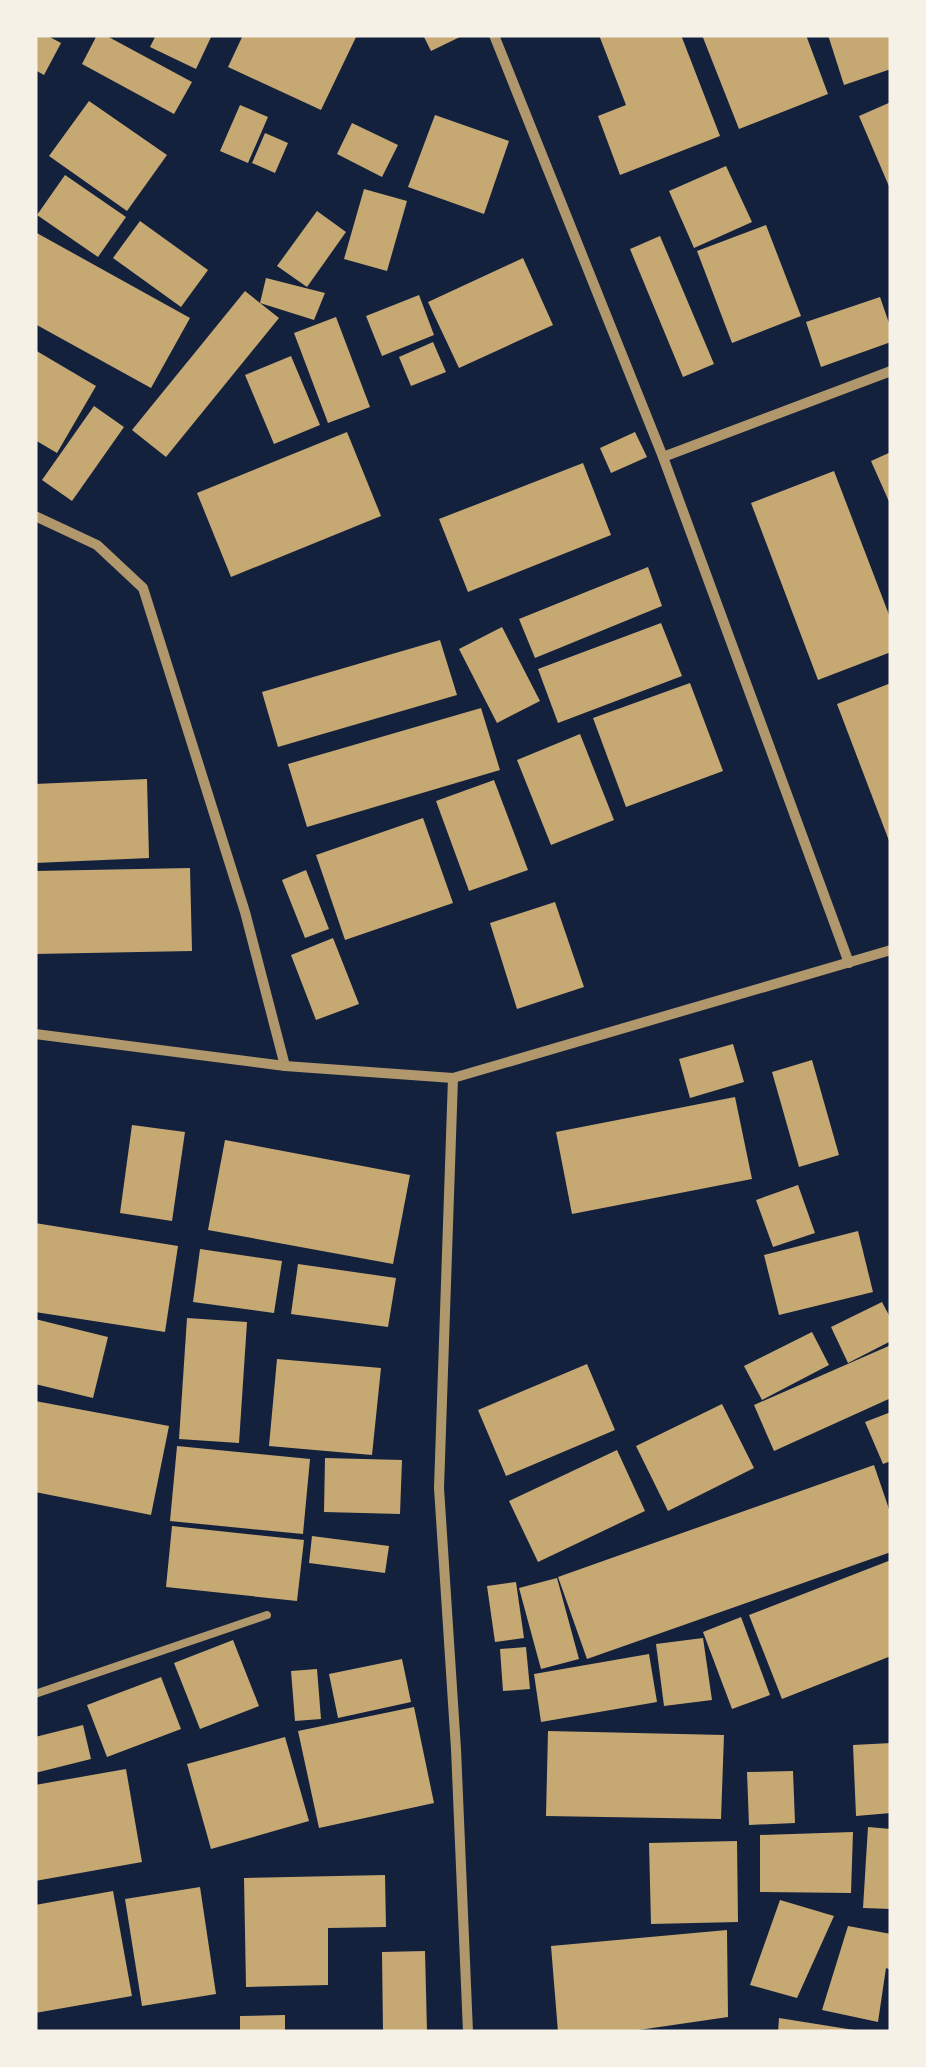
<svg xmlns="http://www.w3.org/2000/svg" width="926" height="2067" viewBox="0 0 926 2067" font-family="'Source Serif 4',serif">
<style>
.building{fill:#c6a872}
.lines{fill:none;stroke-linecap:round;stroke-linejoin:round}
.service{stroke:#b1986c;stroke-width:8}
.minor{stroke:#b1986c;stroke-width:10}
</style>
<rect width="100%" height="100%" fill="#14213d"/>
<g class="building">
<path d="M 35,35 L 46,35 L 61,43 L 44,75 L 35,70 Z"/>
<path d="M 97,35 L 105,35 L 192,82 L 174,114 L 82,64 Z"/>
<path d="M 156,35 L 212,35 L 196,69 L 150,47 Z"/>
<path d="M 243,35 L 357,35 L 321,110 L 228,67 Z"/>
<path d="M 423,35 L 464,35 L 431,51 Z"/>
<path d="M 599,35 L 681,35 L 720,136 L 620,175 L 598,116 L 626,105 Z"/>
<path d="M 702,35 L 806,35 L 828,94 L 739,129 Z"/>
<path d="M 828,35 L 891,35 L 891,69 L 844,85 Z"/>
<path d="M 89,101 L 167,155 L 127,211 L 49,156 Z"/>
<path d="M 891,102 L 891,191 L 859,116 Z"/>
<path d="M 240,105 L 268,117 L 248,163 L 220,151 Z"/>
<path d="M 435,115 L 509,141 L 484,214 L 408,187 Z"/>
<path d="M 352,123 L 398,145 L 382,177 L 337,154 Z"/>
<path d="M 265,133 L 288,143 L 275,173 L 252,163 Z"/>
<path d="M 726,166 L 752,222 L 694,248 L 669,191 Z"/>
<path d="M 65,175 L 126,217 L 98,257 L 37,215 Z"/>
<path d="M 364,189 L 407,201 L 387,271 L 344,259 Z"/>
<path d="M 317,211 L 346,232 L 307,287 L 277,266 Z"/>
<path d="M 140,221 L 208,270 L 181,307 L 113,258 Z"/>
<path d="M 766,225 L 801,316 L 732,343 L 697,251 Z"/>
<path d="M 35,232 L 190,318 L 151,388 L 35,324 Z"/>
<path d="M 660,236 L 714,364 L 683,377 L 630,249 Z"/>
<path d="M 523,258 L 553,325 L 459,368 L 428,302 Z"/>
<path d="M 266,278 L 325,293 L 314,320 L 260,303 Z"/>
<path d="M 245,291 L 279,318 L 166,457 L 132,430 Z"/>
<path d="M 419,295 L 434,335 L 382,356 L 366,316 Z"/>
<path d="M 880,297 L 891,329 L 891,342 L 821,367 L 806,322 Z"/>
<path d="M 336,317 L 370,407 L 328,423 L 294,333 Z"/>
<path d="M 433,342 L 446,372 L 411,386 L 399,357 Z"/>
<path d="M 35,350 L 96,386 L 57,453 L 35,440 Z"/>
<path d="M 291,356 L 320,425 L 274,444 L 245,375 Z"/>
<path d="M 94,406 L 124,427 L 72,501 L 42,480 Z"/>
<path d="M 347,432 L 381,516 L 231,577 L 197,493 Z"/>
<path d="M 635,432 L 647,457 L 611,473 L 600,448 Z"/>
<path d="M 891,452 L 891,506 L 871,461 Z"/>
<path d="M 583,463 L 611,535 L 468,592 L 439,519 Z"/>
<path d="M 834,471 L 891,620 L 891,652 L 818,680 L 751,503 Z"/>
<path d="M 648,567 L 662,606 L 535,658 L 519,619 Z"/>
<path d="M 661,623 L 682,676 L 558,723 L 538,669 Z"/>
<path d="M 502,627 L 540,701 L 497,723 L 459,649 Z"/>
<path d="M 440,640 L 457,695 L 278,747 L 262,692 Z"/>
<path d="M 690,683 L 723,771 L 626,807 L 593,718 Z"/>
<path d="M 891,683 L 891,846 L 837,704 Z"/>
<path d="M 481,708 L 500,770 L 307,827 L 288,764 Z"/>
<path d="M 580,734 L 614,820 L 551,845 L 517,760 Z"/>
<path d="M 147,779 L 149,858 L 35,863 L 35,784 Z"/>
<path d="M 494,780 L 528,870 L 469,891 L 436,801 Z"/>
<path d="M 423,818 L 453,903 L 345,940 L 316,855 Z"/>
<path d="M 190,868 L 192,951 L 35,954 L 35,871 Z"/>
<path d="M 306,870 L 329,929 L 305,938 L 282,880 Z"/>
<path d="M 555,902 L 584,987 L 517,1009 L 490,923 Z"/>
<path d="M 333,938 L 359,1004 L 316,1020 L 291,955 Z"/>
<path d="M 733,1044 L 744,1082 L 690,1098 L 679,1059 Z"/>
<path d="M 812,1060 L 839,1155 L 799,1167 L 772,1072 Z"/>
<path d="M 735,1097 L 752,1179 L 572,1214 L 556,1132 Z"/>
<path d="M 132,1125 L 185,1132 L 172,1221 L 120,1213 Z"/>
<path d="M 225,1140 L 410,1175 L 393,1264 L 208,1230 Z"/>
<path d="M 798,1185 L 815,1233 L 773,1247 L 756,1200 Z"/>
<path d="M 35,1223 L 178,1246 L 165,1332 L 35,1312 Z"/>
<path d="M 858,1231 L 873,1292 L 779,1315 L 764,1255 Z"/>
<path d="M 200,1249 L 282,1261 L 274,1313 L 193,1302 Z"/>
<path d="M 298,1264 L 396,1278 L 388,1327 L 291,1314 Z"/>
<path d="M 882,1302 L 891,1319 L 891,1341 L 848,1363 L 831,1327 Z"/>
<path d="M 187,1318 L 247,1322 L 239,1443 L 179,1439 Z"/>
<path d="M 35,1319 L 108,1337 L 93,1398 L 35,1384 Z"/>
<path d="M 812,1332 L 829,1365 L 762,1400 L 744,1366 Z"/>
<path d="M 891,1345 L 891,1398 L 774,1451 L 754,1405 Z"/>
<path d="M 277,1359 L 381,1368 L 372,1455 L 269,1446 Z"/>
<path d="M 587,1364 L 615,1430 L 506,1476 L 478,1410 Z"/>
<path d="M 35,1401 L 169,1426 L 151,1515 L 35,1492 Z"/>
<path d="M 722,1404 L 754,1468 L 668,1511 L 636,1446 Z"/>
<path d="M 891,1412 L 891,1461 L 883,1464 L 865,1422 Z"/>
<path d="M 177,1446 L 310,1459 L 303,1534 L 170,1521 Z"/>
<path d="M 617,1450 L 645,1511 L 538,1562 L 509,1501 Z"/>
<path d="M 325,1458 L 402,1460 L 400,1514 L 324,1512 Z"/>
<path d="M 874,1465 L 891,1515 L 891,1552 L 587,1659 L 558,1577 Z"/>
<path d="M 172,1526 L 304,1540 L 297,1601 L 166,1587 Z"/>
<path d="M 312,1536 L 389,1546 L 385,1573 L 309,1563 Z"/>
<path d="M 891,1560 L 891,1656 L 782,1699 L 749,1615 Z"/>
<path d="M 557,1578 L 579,1659 L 541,1669 L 519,1588 Z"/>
<path d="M 516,1582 L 524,1638 L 495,1642 L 487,1586 Z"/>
<path d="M 741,1617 L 770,1695 L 732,1709 L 703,1632 Z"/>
<path d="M 703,1638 L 712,1700 L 664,1706 L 656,1644 Z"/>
<path d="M 233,1640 L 259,1706 L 200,1729 L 174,1663 Z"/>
<path d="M 526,1647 L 530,1689 L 503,1691 L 500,1649 Z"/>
<path d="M 649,1654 L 657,1702 L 541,1722 L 534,1674 Z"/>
<path d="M 402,1659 L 411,1702 L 338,1718 L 329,1674 Z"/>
<path d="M 317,1669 L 321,1719 L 295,1721 L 291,1671 Z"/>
<path d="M 161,1677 L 181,1729 L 107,1757 L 87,1705 Z"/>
<path d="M 414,1707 L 434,1803 L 319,1828 L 298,1731 Z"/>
<path d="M 83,1725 L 91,1759 L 35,1773 L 35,1737 Z"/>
<path d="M 548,1731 L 724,1735 L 721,1819 L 546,1816 Z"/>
<path d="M 285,1737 L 309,1821 L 211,1849 L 187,1764 Z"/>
<path d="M 891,1743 L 891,1813 L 856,1816 L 853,1745 Z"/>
<path d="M 126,1769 L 142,1862 L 35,1881 L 35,1785 Z"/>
<path d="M 793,1771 L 795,1823 L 749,1825 L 747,1772 Z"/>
<path d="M 868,1827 L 891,1829 L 891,1909 L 863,1908 Z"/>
<path d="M 853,1832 L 851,1893 L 760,1892 L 760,1835 Z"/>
<path d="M 737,1841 L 738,1922 L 651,1924 L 649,1843 Z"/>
<path d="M 385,1875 L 386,1927 L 328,1928 L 328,1985 L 246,1987 L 244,1878 Z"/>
<path d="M 200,1887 L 216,1994 L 142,2006 L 125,1899 Z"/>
<path d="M 113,1891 L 132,1996 L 35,2013 L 35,1905 Z"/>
<path d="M 780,1900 L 834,1916 L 797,1998 L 750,1985 Z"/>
<path d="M 848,1926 L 891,1934 L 891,1970 L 886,1968 L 878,2022 L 822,2010 Z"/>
<path d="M 727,1930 L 728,2017 L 625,2032 L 558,2032 L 551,1946 Z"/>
<path d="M 425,1951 L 427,2032 L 383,2032 L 382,1952 Z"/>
<path d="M 285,2015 L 285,2032 L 240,2032 L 240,2016 Z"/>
<path d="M 779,2018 L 854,2030 L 854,2032 L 778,2032 Z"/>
</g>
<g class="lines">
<path class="service" d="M 35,1694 L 267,1615"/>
<g class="minor">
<path d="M 494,35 L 663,457 L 849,963"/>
<path d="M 663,457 L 891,371"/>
<path d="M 35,516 L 97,545 L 143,588 L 245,912 L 285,1066"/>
<path d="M 35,1034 L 285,1066 L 453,1078 L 891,950"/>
<path d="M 453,1078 L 439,1488 L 456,1749 L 468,2032"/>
</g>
</g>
<rect width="926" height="2067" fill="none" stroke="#f6f1e7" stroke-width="75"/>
</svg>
